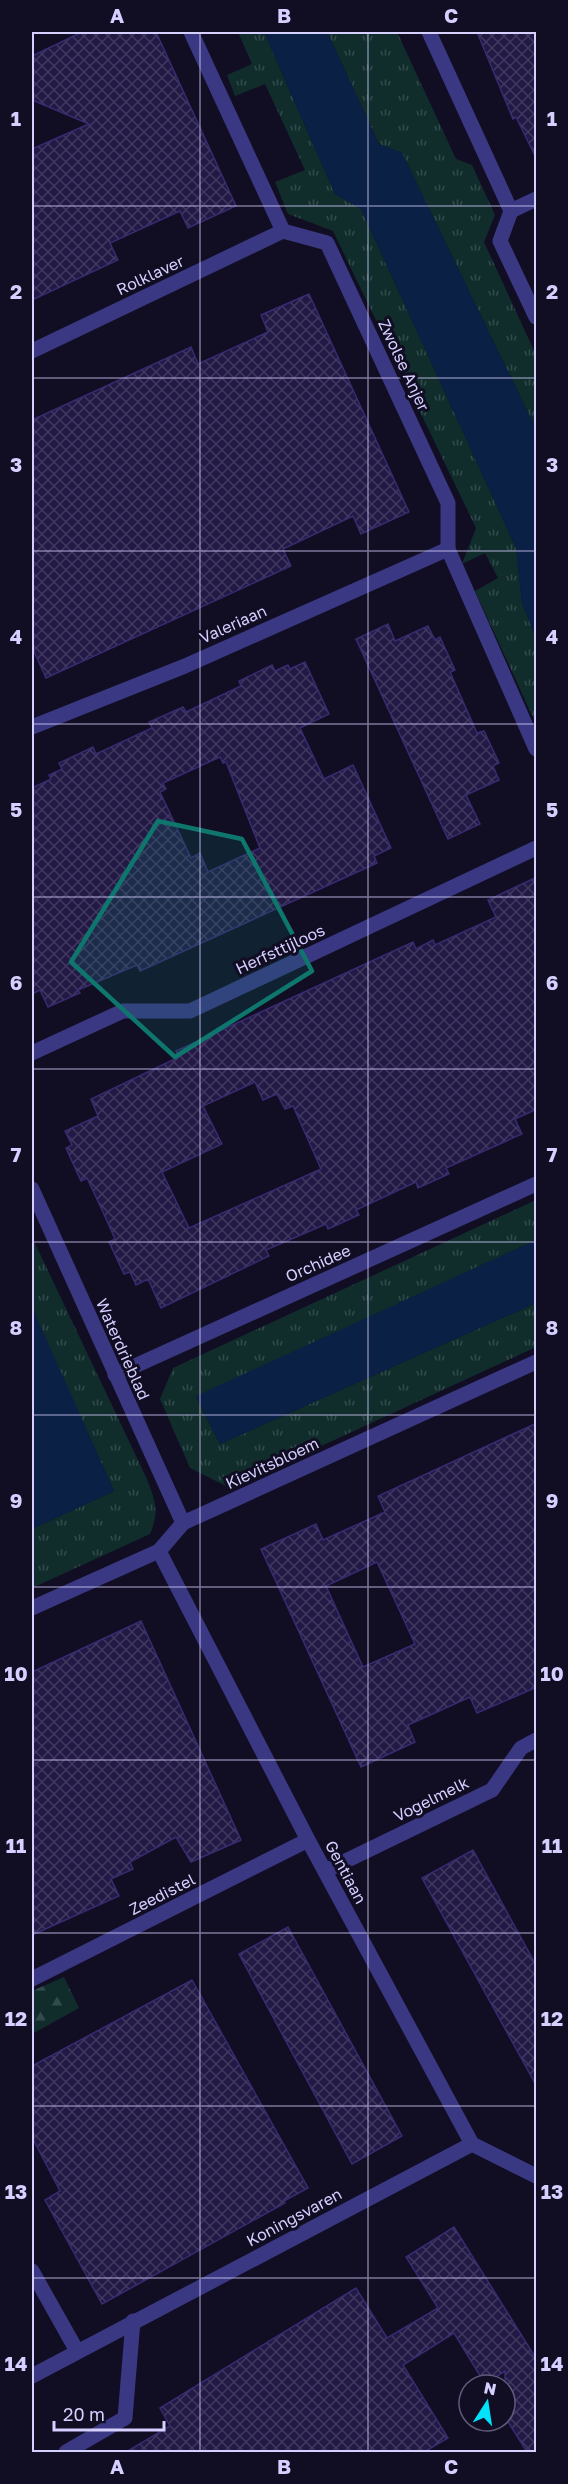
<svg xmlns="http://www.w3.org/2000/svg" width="568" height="2484" viewBox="0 0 568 2484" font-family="'Golos Text',sans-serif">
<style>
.grass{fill:url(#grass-tufts)}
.forest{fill:url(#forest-firs)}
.water{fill:#0b2045}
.building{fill:url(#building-cross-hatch);stroke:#382b71;stroke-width:1.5;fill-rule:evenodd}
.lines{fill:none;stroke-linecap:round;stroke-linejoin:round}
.lane{stroke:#3a3883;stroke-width:15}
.street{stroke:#3a3883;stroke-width:15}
.marked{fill:#0f766e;fill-opacity:0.2;stroke:#0f766e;stroke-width:4.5;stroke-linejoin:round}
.grid{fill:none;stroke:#d5d0ff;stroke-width:1.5;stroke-opacity:0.55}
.labels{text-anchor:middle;stroke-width:6;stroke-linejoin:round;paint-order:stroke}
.street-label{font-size:16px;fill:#d5d0ff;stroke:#110d23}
.neatline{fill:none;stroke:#d5d0ff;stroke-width:2}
.grid-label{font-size:20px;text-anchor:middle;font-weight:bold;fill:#d5d0ff}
</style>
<defs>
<pattern id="grass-tufts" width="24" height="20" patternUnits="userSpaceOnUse" patternTransform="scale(1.5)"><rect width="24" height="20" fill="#102d2c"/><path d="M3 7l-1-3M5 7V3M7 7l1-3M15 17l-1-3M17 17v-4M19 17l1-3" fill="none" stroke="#324a4c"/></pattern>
<pattern id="forest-firs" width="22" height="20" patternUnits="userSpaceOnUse" patternTransform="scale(1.5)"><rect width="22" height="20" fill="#102d2c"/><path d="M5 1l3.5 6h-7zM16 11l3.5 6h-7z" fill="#324a4c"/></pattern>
<pattern id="building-cross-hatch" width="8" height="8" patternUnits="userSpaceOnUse" patternTransform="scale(1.5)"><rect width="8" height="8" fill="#221944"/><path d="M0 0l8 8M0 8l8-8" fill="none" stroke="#413960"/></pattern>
</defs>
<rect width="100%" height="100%" fill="#110d23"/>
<g class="grass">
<path d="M 238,32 L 264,32 L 335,194 L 361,209 L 516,548 L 522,603 L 536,637 L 536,724 L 475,591 L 498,578 L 485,553 L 462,564 L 476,528 L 333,231 L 288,214 L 275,182 L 305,170 L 265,84 L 235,96 L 227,75 L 252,64 Z"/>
<path d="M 327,32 L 397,32 L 456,159 L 472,165 L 495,215 L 484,242 L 536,355 L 536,429 L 402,153 L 379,144 Z"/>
<path d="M 536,1200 L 536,1240 L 196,1397 L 220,1444 L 536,1303 L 536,1347 L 230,1488 L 190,1468 L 160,1399 L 173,1368 Z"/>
<path d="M 32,1237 L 146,1477 C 155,1500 160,1511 150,1534 L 32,1588 L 32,1529 L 114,1491 L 32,1309 Z"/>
</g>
<path class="forest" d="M 64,1977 L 79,2008 L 32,2034 L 32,1991 Z"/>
<g class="water">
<path d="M 264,32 L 327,32 L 379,144 L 402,153 L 536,429 L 536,637 L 522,603 L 516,548 L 361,209 L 335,194 Z"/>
<path d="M 536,1240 L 536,1303 L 220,1444 L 196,1396 Z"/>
<path d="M 32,1307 L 114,1491 L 32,1529 Z"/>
</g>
<g class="building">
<path d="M 82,32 L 156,32 L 236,206 L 188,228 L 180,211 L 110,243 L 118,260 L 32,300 L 32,149 L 89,124 L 32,100 L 32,56 Z"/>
<path d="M 477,32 L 537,32 L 537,160 L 516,117 L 513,119 Z"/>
<path d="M 309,294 L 409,512 L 361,534 L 353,516 L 283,549 L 291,566 L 46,678 L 32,647 L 32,420 L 191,347 L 198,364 L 268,332 L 261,315 Z"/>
<path d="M 388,624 L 395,641 L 428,626 L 435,640 L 440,637 L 455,670 L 450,672 L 477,733 L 484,731 L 499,763 L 493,766 L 499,780 L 466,795 L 480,824 L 448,839 L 356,639 Z"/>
<path d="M 305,662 L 329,714 L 300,728 L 324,779 L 353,765 L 391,848 L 374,856 L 377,863 L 140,971 L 137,965 L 78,990 L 80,993 L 48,1007 L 40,990 L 32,994 L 32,788 L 51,779 L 49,775 L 62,769 L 59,763 L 93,747 L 96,754 L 152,728 L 149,722 L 183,707 L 186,712 L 241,686 L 239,681 L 272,665 L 275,671 L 288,665 L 290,669 ZM 220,757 L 223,763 L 226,762 L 260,848 L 208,872 L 200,853 L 191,858 L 160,792 L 166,789 L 163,783 Z"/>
<path d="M 537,877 L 537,1109 L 515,1119 L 522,1134 L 446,1168 L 449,1174 L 418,1188 L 416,1182 L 356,1210 L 359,1215 L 328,1229 L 326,1224 L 266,1250 L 269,1256 L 161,1308 L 148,1279 L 136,1285 L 130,1272 L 124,1274 L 109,1242 L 115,1239 L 103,1212 L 87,1178 L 81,1181 L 66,1148 L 72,1145 L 65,1131 L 98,1116 L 91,1099 L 179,1057 L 176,1051 L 413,942 L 416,949 L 433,940 L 435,945 L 496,917 L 488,900 ZM 255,1082 L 263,1100 L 277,1094 L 285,1109 L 293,1106 L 321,1169 L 189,1228 L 162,1172 L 222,1144 L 203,1106 Z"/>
<path d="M 537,1423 L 537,1687 L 477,1713 L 470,1697 L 408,1725 L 415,1742 L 361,1767 L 261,1549 L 316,1524 L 323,1540 L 385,1512 L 378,1496 ZM 377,1562 L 415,1644 L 363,1667 L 326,1586 Z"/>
<path d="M 141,1621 L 241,1840 L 191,1862 L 176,1837 L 130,1862 L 133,1869 L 111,1879 L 119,1896 L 32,1935 L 32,1672 Z"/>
<path d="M 473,1850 L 537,1967 L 537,2087 L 422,1878 Z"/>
<path d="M 288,1927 L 402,2136 L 352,2164 L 239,1954 Z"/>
<path d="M 192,1980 L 308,2188 L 284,2201 L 285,2203 L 102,2304 L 45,2200 L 60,2191 L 32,2137 L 32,2066 Z"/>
<path d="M 454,2227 L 537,2360 L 537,2452 L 527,2452 L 505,2417 L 505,2371 L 485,2384 L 454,2333 L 403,2365 L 448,2438 L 424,2452 L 126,2452 L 170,2426 L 160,2408 L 356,2288 L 387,2338 L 438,2308 L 406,2257 Z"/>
</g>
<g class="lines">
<path class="lane" d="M 32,2271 L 77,2351"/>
<g class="street">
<path d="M 191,32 L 283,231 L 327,243 L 448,503 L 448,549 L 536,749"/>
<path d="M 429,32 L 511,211 L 500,241 L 536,317"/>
<path d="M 511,211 L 536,199"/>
<path d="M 32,351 L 283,231"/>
<path d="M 32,727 L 185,666 L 448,549"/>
<path d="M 32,1053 L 123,1011 L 190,1011 L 536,848"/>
<path d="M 32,1189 L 183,1523"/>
<path d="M 115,1375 L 536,1184"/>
<path d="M 159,1551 L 308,1840 L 472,2144 L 536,2176"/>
<path d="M 32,1608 L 159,1551 L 183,1523 L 536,1362"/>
<path d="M 325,1871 L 492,1790 L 521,1748 L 536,1740"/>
<path d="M 32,1979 L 308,1840"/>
<path d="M 32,2376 L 472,2144"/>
<path d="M 66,2452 L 125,2418 L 133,2321"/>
</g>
</g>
<path class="marked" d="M 158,821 L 242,839 L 312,971 L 175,1057 L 71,962 Z"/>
<path class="grid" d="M 200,32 L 200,2452M 368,32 L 368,2452M 32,206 L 536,206M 32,378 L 536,378M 32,551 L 536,551M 32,724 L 536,724M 32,897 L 536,897M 32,1069 L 536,1069M 32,1242 L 536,1242M 32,1415 L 536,1415M 32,1587 L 536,1587M 32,1760 L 536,1760M 32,1933 L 536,1933M 32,2106 L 536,2106M 32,2278 L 536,2278"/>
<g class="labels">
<g class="street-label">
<text transform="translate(150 275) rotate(-25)" y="6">Rolklaver</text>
<text transform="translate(404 365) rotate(65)" y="6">Zwolse Anjer</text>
<text transform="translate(233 624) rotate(-24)" y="6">Valeriaan</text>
<text transform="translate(280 949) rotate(-25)" y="6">Herfsttijloos</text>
<text transform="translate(318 1263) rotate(-24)" y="6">Orchidee</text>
<text transform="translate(123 1349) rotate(66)" y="6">Waterdrieblad</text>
<text transform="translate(272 1463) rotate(-25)" y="6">Kievitsbloem</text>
<text transform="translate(431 1799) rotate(-26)" y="6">Vogelmelk</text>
<text transform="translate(346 1872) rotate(62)" y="6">Gentiaan</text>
<text transform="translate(162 1894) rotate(-27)" y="6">Zeedistel</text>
<text transform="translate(294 2217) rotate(-28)" y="6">Koningsvaren</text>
</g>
</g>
<rect width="568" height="2484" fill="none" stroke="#110d23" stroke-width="66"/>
<g transform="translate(487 2403) rotate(12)"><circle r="28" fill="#110d23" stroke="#5f5b7b" stroke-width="1.5"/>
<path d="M0-4.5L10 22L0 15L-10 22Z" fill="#00e3fb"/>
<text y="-9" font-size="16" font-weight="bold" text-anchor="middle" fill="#d5d0ff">N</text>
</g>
<path d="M54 2421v9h110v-9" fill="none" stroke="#d5d0ff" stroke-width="3"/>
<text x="63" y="2421" font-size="18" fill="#d5d0ff" stroke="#110d23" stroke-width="4.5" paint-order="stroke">20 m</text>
<rect x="33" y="33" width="502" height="2418" class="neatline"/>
<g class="grid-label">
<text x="117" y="23">A</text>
<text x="284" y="23">B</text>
<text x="451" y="23">C</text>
<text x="16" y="126">1</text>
<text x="552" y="126">1</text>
<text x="16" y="299">2</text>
<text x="552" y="299">2</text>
<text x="16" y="472">3</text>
<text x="552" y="472">3</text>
<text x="16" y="644">4</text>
<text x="552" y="644">4</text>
<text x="16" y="817">5</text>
<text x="552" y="817">5</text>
<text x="16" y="990">6</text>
<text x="552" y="990">6</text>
<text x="16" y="1162">7</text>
<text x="552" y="1162">7</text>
<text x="16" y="1335">8</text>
<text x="552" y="1335">8</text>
<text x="16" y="1508">9</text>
<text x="552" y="1508">9</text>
<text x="16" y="1681">10</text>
<text x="552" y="1681">10</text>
<text x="16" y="1853">11</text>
<text x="552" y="1853">11</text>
<text x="16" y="2026">12</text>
<text x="552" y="2026">12</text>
<text x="16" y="2199">13</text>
<text x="552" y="2199">13</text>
<text x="16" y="2371">14</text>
<text x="552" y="2371">14</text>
<text x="117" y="2474">A</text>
<text x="284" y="2474">B</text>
<text x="451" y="2474">C</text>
</g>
</svg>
